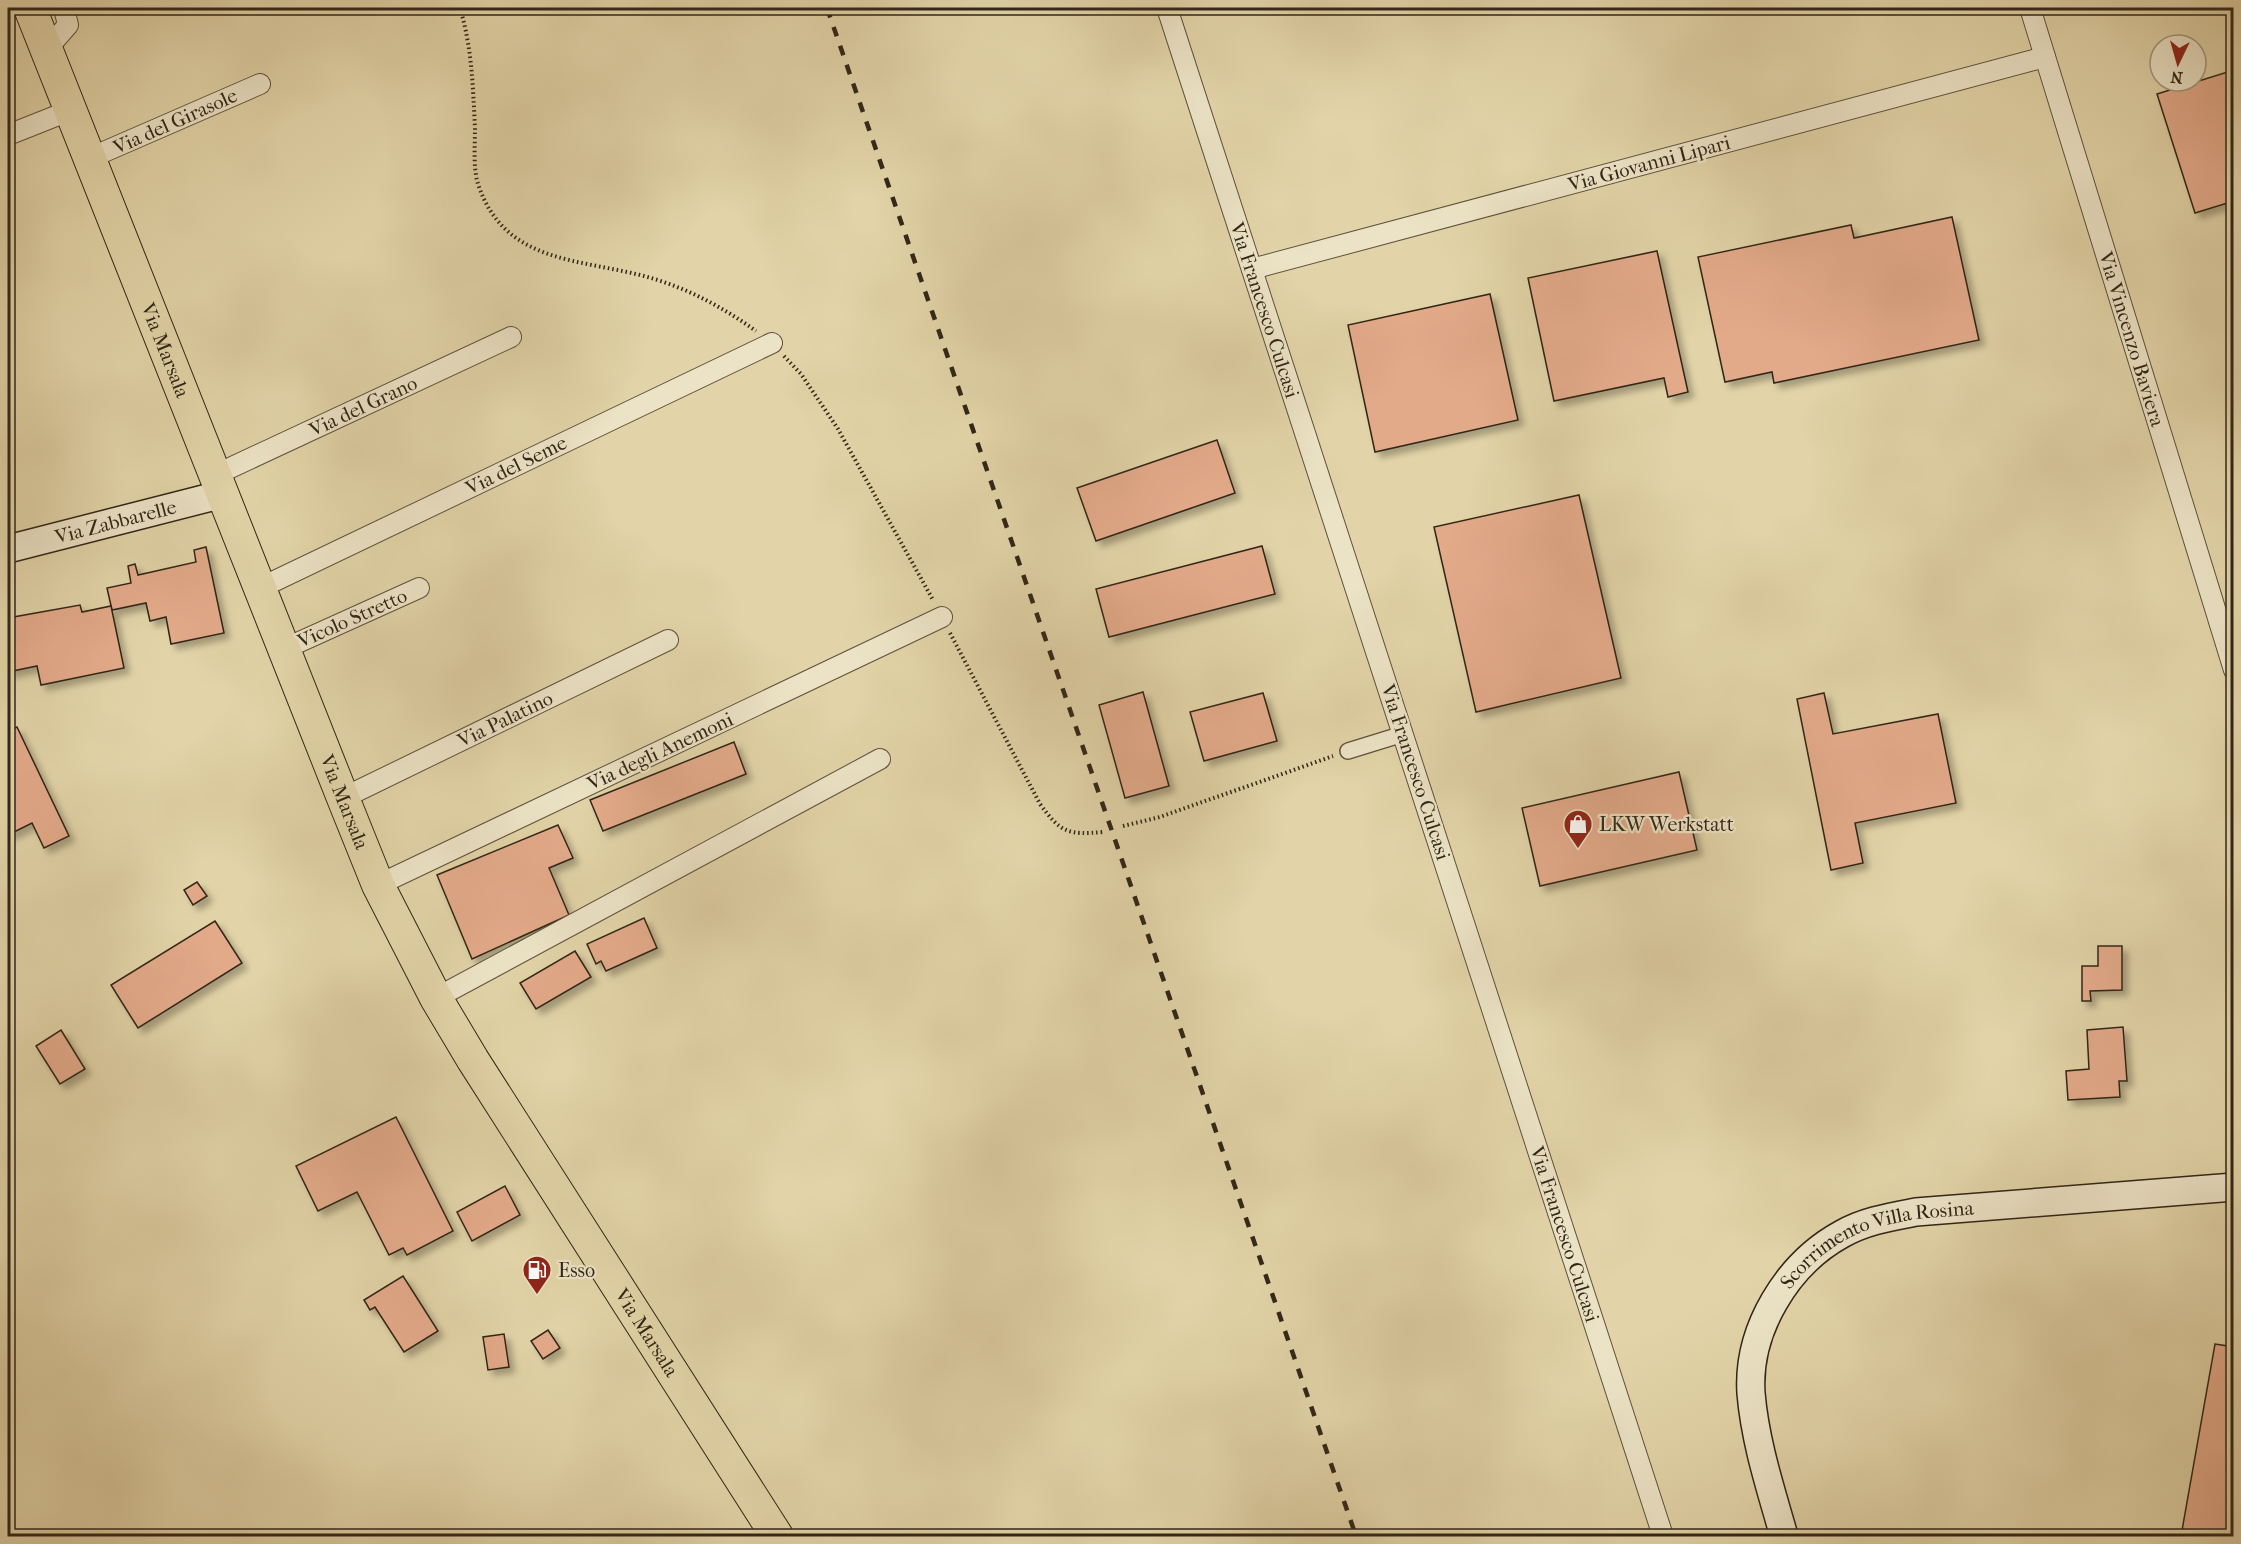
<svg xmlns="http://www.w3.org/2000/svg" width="2241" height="1544" viewBox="0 0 2241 1544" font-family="'IM FELL French Canon',serif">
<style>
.building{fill:#e3aa8a;stroke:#312618;stroke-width:1.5;filter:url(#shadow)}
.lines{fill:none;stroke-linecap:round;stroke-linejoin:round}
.pedestrian-casing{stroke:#5d523c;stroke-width:18}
.minor-casing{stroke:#5d523c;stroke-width:22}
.secondary-casing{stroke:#312618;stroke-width:30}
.primary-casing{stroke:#312618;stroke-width:34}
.path{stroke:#312618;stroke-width:4;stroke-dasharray:1.5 3;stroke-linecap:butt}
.pedestrian{stroke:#ece3c6;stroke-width:15}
.minor{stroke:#ece3c6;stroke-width:20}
.secondary{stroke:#ece3c6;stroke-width:27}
.primary{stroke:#e2d4a8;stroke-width:32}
.rail{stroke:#312618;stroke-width:4.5;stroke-dasharray:10 10;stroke-linecap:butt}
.labels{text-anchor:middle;stroke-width:4.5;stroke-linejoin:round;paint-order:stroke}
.street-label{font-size:20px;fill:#312618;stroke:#ece3c6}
.poi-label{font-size:20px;fill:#312618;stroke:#ece3c6;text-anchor:start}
</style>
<defs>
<filter id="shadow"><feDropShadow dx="5.5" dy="5.5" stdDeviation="3" flood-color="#0004"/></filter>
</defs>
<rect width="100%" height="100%" fill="#e2d4a8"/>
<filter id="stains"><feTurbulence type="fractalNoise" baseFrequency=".00333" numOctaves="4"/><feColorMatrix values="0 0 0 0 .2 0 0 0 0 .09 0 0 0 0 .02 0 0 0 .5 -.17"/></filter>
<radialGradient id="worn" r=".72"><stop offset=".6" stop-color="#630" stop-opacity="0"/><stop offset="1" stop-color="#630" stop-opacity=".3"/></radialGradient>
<g class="building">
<path d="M 2234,70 L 2234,201 L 2195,213 L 2157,94 Z"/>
<path d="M 1952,217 L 1979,340 L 1774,383 L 1772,372 L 1725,382 L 1698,257 L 1851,225 L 1854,238 Z"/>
<path d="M 1657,251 L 1688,392 L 1668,397 L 1664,378 L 1554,401 L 1528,278 Z"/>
<path d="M 1490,294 L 1518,420 L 1375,452 L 1348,325 Z"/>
<path d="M 1217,440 L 1235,493 L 1096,541 L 1077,488 Z"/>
<path d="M 1579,495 L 1621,678 L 1476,712 L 1434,527 Z"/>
<path d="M 1262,546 L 1275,594 L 1109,637 L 1096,589 Z"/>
<path d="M 206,547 L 224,633 L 171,644 L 166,617 L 150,621 L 146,603 L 112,610 L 107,588 L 131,583 L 128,566 L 135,564 L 138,575 L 196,562 L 194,550 Z"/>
<path d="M 80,605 L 82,612 L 111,606 L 124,668 L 41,685 L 37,666 L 8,672 L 8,618 Z"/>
<path d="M 1143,692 L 1169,786 L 1125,798 L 1099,705 Z"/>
<path d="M 1263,693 L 1277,741 L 1204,761 L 1190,712 Z"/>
<path d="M 1824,693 L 1833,734 L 1938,714 L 1956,803 L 1855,823 L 1863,863 L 1831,870 L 1797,699 Z"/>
<path d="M 17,727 L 69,836 L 44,848 L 32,823 L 8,835 L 8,731 Z"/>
<path d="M 734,742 L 746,774 L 603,831 L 590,800 Z"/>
<path d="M 1679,772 L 1697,850 L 1540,886 L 1522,808 Z"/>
<path d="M 558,825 L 573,858 L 549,868 L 569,915 L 472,959 L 437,875 Z"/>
<path d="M 197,882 L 207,896 L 193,905 L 184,890 Z"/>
<path d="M 644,918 L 657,948 L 606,971 L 601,961 L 596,964 L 587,944 Z"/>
<path d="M 215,921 L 242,963 L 138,1028 L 111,985 Z"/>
<path d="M 2098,946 L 2122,946 L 2122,990 L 2090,991 L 2091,1001 L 2082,1001 L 2082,966 L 2098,966 Z"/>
<path d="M 575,951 L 591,977 L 536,1009 L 520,983 Z"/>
<path d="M 2123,1027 L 2127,1081 L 2119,1081 L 2120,1097 L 2068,1100 L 2066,1071 L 2089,1069 L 2087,1030 Z"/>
<path d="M 61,1030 L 85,1069 L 60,1084 L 36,1046 Z"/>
<path d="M 396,1117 L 453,1231 L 407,1255 L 403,1248 L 389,1255 L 357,1192 L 318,1211 L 296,1166 Z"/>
<path d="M 505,1186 L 520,1215 L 472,1241 L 457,1212 Z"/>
<path d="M 403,1276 L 438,1331 L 404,1352 L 375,1307 L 370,1310 L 364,1300 Z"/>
<path d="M 548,1330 L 560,1348 L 543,1359 L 531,1341 Z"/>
<path d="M 504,1334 L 509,1367 L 488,1370 L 483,1337 Z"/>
<path d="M 2215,1344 L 2234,1347 L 2234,1536 L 2181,1536 Z"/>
</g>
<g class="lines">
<g class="pedestrian-casing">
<path id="pedestrian" d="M 1348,751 L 1403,734"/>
</g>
<g class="minor-casing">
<g id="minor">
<path d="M 1167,8 L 1663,1536"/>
<path d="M 2030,8 L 2234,670"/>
<path d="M 47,49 L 68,25 L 64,8"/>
<path d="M 8,135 L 71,110"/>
<path d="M 90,158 L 260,84"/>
<path d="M 1252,269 L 2045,57"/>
<path d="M 215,475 L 511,337"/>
<path d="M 260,588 L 772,343"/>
<path d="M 284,649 L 419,588"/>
<path d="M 343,798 L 668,640"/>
<path d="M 378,885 L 942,617"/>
<path d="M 436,998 L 880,759"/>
</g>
</g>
<g class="secondary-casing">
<g id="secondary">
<path id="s1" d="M 8,549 L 223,494"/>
<path id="s2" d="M 1784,1536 C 1771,1490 1755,1442 1751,1393 C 1747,1330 1787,1264 1842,1234 C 1865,1221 1890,1217 1916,1212 L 2234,1187"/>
</g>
</g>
<g class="primary-casing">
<g id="primary">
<path id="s3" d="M 30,8 L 343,798 L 378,885 L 436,998 L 473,1060 L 777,1536"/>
</g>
</g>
<g class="path">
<path d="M 460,8 C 472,48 473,87 475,129 C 475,146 473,168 478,184 C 505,266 583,258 651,278 C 689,289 724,308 756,331"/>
<path d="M 784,356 L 801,374 L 838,429 L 933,600"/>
<path d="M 950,633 L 1040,804 C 1061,833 1068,835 1103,832"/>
<path d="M 1123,826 L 1160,817 L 1333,756"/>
</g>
<use href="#pedestrian" class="pedestrian"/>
<use href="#minor" class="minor"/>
<use href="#secondary" class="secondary"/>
<use href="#primary" class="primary"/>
<path class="rail" d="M 827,8 L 1356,1536"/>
</g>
<defs>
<g id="shop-pin" transform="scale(1.5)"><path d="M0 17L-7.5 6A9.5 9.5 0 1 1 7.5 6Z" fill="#8f2418" stroke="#ece3c6"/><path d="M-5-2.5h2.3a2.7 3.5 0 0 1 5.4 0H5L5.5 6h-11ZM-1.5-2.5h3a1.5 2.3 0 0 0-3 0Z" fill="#fff"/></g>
<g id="fuel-pin" transform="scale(1.5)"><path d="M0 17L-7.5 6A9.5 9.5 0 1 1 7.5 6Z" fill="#8f2418" stroke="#ece3c6"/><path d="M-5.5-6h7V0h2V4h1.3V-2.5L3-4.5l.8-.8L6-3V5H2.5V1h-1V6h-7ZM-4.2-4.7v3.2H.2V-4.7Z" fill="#fff"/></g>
</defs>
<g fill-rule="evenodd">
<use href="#shop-pin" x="1578" y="824"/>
<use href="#fuel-pin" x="537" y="1270"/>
</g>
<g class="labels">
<g class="street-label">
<text transform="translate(175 121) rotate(-24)" y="7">Via del Girasole</text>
<text transform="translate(1649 163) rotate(-15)" y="7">Via Giovanni Lipari</text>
<text transform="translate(1265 310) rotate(72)" y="7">Via Francesco Culcasi</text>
<text transform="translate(2132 339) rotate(73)" y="7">Via Vincenzo Baviera</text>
<text dy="7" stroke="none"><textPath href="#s3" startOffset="368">Via Marsala</textPath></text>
<text transform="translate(363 406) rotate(-25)" y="7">Via del Grano</text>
<text transform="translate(516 465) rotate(-26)" y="7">Via del Seme</text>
<text dy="7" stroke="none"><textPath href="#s1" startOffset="111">Via Zabbarelle</textPath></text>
<text transform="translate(352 618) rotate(-24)" y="7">Vicolo Stretto</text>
<text transform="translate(505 719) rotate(-26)" y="7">Via Palatino</text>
<text transform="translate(660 751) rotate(-25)" y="7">Via degli Anemoni</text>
<text transform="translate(1416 772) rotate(72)" y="7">Via Francesco Culcasi</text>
<text dy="7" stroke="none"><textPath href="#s3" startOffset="854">Via Marsala</textPath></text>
<text transform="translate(1565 1234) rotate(72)" y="7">Via Francesco Culcasi</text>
<text dy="7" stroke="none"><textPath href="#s2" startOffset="368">Scorrimento Villa Rosina</textPath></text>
<text dy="7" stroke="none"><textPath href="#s3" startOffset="1466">Via Marsala</textPath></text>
</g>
<g class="poi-label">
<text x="1599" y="831">LKW Werkstatt</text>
<text x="558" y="1277">Esso</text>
</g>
</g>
<rect width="2241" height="1544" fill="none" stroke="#e2d4a8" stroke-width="30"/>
<rect x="9" y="9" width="2223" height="1526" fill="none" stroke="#312618" stroke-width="3"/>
<rect x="15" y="15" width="2211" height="1514" fill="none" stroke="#312618" stroke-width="1.5"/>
<g transform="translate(2178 63) rotate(185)"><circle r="28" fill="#ece3c6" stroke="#a19780" stroke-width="1.5"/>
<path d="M0-4.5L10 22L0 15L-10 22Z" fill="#8f2418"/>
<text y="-9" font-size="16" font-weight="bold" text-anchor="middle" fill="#312618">N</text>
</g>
<rect width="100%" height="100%" filter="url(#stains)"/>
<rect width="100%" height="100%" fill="url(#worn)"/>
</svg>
